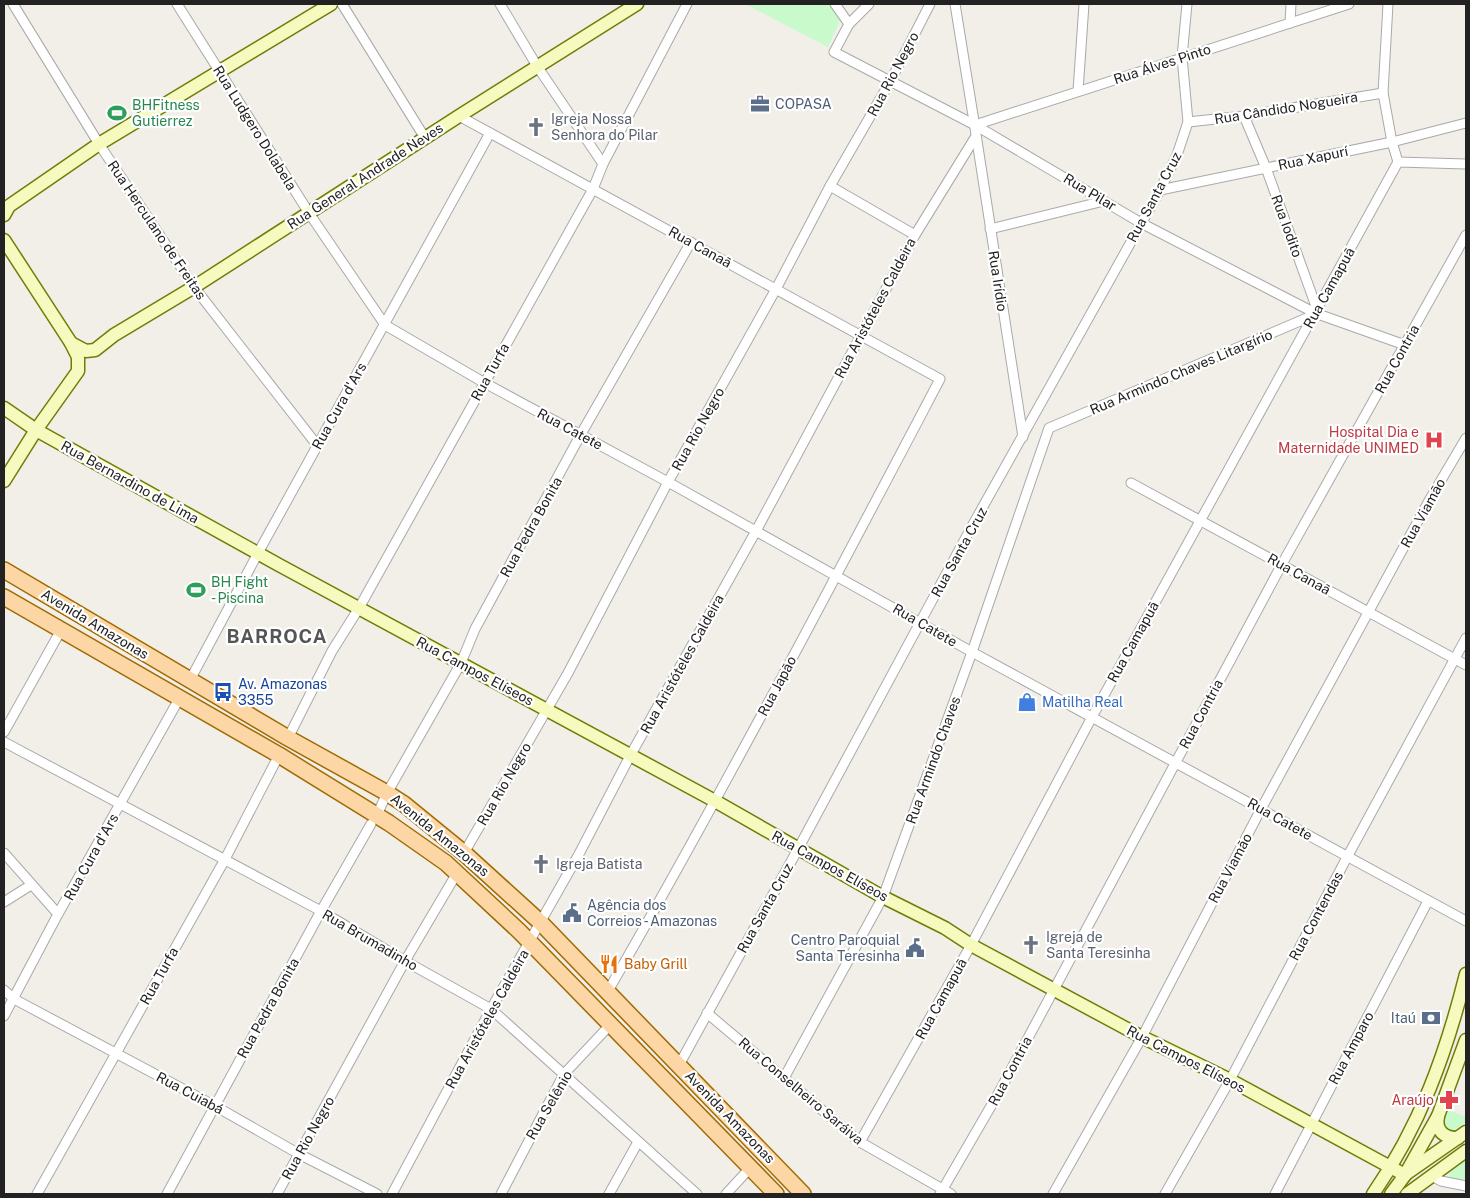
<svg xmlns="http://www.w3.org/2000/svg" width="1470" height="1198" viewBox="0 0 1470 1198" font-family="'Public Sans',sans-serif">
<style>
.park{fill:#c8facc}
.lines{fill:none;stroke-linecap:round;stroke-linejoin:round}
.street-casing{stroke:#a9a9a9;stroke-width:11}
.secondary-casing{stroke:#707d05;stroke-width:15}
.primary-casing{stroke:#a06b00;stroke-width:18}
.street{stroke:#fff;stroke-width:9}
.secondary{stroke:#f7fabf;stroke-width:12}
.primary{stroke:#fcd6a4;stroke-width:15}
.labels{text-anchor:middle;stroke-width:4.5;stroke-linejoin:round;paint-order:stroke}
.street-label{font-size:14px;fill:#222;stroke:#fff}
.service-label{font-size:14px;fill:#4e5e75;stroke:#fff;text-anchor:start}
.leisure-label{font-size:14px;fill:#27864d;stroke:#fff;text-anchor:start}
.worship-label{font-size:14px;fill:#5b616d;stroke:#fff;text-anchor:start}
.health-label{font-size:14px;fill:#be3a42;stroke:#fff;text-anchor:end}
.transit-label{font-size:14px;fill:#164399;stroke:#fff;text-anchor:start}
.shop-label{font-size:14px;fill:#366cbe;stroke:#fff;text-anchor:start}
.food-label{font-size:14px;fill:#c56008;stroke:#fff;text-anchor:start}
.district-label{font-size:19px;font-weight:bold;letter-spacing:1px;fill:#555;stroke:#fff}
</style>
<rect width="100%" height="100%" fill="#f2efe9"/>
<g class="park">
<path d="M 745,4 L 833,4 L 842,16 L 828,47 Z"/>
<path d="M 1447,1109 L 1466,1117 L 1466,1122 L 1453,1131 L 1447,1131 L 1441,1123 Z"/>
<path d="M 1466,1158 L 1466,1182 L 1450,1179 L 1449,1171 Z"/>
</g>
<g class="lines">
<g class="street-casing">
<g id="street">
<path d="M 13,4 L 99,144 L 194,287 L 317,445"/>
<path d="M 177,4 L 309,213 L 385,325 L 483,382 L 668,482 L 972,652 L 1466,921"/>
<path d="M 342,4 L 425,138"/>
<path d="M 500,4 L 537,66 L 603,164"/>
<path d="M 835,4 L 849,24 L 834,52 L 975,125 L 1141,223 L 1315,313 L 1405,345"/>
<path d="M 955,4 C 979,148 1000,292 1023,437"/>
<path d="M 1290,23 L 1291,4"/>
<path d="M 849,24 L 869,4"/>
<path d="M 1078,91 L 1084,4"/>
<path d="M 459,116 L 940,379 C 832,584 724,790 608,991"/>
<path d="M 1244,116 L 1266,168 L 1317,309"/>
<path d="M 1188,122 L 1244,116 L 1383,93"/>
<path d="M 975,125 L 1349,4"/>
<path d="M 1398,162 L 1466,164"/>
<path d="M 830,186 L 915,235"/>
<path d="M 1160,190 L 1392,142 L 1466,123"/>
<path d="M 990,229 L 1104,201"/>
<path d="M 1131,483 L 1466,665"/>
<path d="M 190,680 L 258,553 L 490,133"/>
<path d="M 4,732 L 61,630"/>
<path d="M 288,738 L 332,651 L 359,608 L 593,189 L 603,164 L 687,4"/>
<path d="M 4,742 L 321,911 L 405,961 L 491,1009 L 697,1194"/>
<path d="M 377,815 L 387,793 L 461,663 L 475,629 L 581,434 L 691,242"/>
<path d="M 4,853 L 58,914"/>
<path d="M 464,853 L 568,673 L 668,482 L 776,289 L 830,186 L 890,82 L 930,4"/>
<path d="M 4,902 L 31,885"/>
<path d="M 4,990 L 14,999 L 215,1106 L 299,1154 L 377,1194"/>
<path d="M 707,1013 L 860,1142 L 951,1194"/>
<path d="M 4,1016 L 58,914 L 179,699"/>
<path d="M 679,1065 L 798,849 L 971,528 L 1160,190 L 1177,155 L 1188,122 L 1182,57 L 1187,4"/>
<path d="M 784,1078 L 883,897 L 972,652 L 1049,428 L 1314,315"/>
<path d="M 860,1142 L 971,945 L 1092,717 L 1398,162 L 1392,142 L 1383,93 L 1388,4"/>
<path d="M 1432,1176 L 1441,1181 L 1466,1186"/>
<path d="M 37,1194 L 224,861 L 279,755"/>
<path d="M 167,1194 L 321,911 L 371,824"/>
<path d="M 277,1194 L 405,961 L 457,873"/>
<path d="M 392,1194 L 491,1009 L 579,854 L 630,756 L 756,531 L 915,235 L 976,136"/>
<path d="M 501,1194 L 564,1074 L 610,1025"/>
<path d="M 609,1194 L 638,1142"/>
<path d="M 726,1194 L 750,1168"/>
<path d="M 940,1194 L 998,1094 L 1282,564 L 1466,235"/>
<path d="M 1053,1194 L 1142,1037 L 1261,809 L 1430,499 L 1466,438"/>
<path d="M 1165,1194 L 1230,1080 L 1345,861 L 1466,638"/>
<path d="M 1275,1194 L 1428,901"/>
</g>
</g>
<g class="secondary-casing">
<g id="secondary">
<path d="M 4,215 L 9,206 L 99,144 L 331,4"/>
<path d="M 4,240 L 71,343 L 78,357 L 78,371 L 36,430 L 4,481"/>
<path d="M 71,343 L 86,351 L 95,350 L 114,335 L 194,287 L 459,116 L 637,4"/>
<path d="M 4,408 L 36,430 L 279,565 L 715,801 L 883,897 L 945,928 L 971,945 L 1142,1037 L 1230,1080 L 1405,1175"/>
<path d="M 1438,1116 C 1435,1131 1444,1138 1458,1138"/>
<path d="M 1407,1173 L 1466,1132"/>
<path d="M 1373,1194 C 1420,1126 1446,1054 1466,974"/>
<path d="M 1391,1194 L 1405,1175 L 1438,1116 L 1466,1040"/>
<path d="M 1407,1194 L 1466,1151"/>
</g>
</g>
<g class="primary-casing">
<g id="primary">
<path d="M 4,570 L 288,738 L 387,793 L 404,804 L 464,853 L 540,922 L 803,1194"/>
<path d="M 4,597 L 279,755 L 389,823 L 446,863 L 519,931 L 776,1194"/>
</g>
</g>
<use href="#street" class="street"/>
<use href="#secondary" class="secondary"/>
<use href="#primary" class="primary"/>
</g>
<defs>
<g id="office-bare" transform="scale(1.5)"><path d="M-6-3h4V-5.5h4V-3h4V5H-6ZM-1-4.5V-3h2v-1.5ZM-6 0V1H6V0Z" fill="#5c6f8a" stroke="#fff" stroke-width="2.5" paint-order="stroke"/></g>
<g id="stadium-bare" transform="scale(1.5)"><path d="M0-5a6.5 5 0 1 0 0 10a6.5 5 0 1 0 0-10ZM-3.5-1.8h7v3.6h-7Z" fill="#2e9e5b" stroke="#fff" stroke-width="2.5" paint-order="stroke"/></g>
<g id="church-bare" transform="scale(1.5)"><path d="M-1.2-6h2.4v3.5h3.3v2.4h-3.3V6h-2.4V-.1h-3.3v-2.4h3.3Z" fill="#6b7280" stroke="#fff" stroke-width="2.5" paint-order="stroke"/></g>
<g id="hospital-bare" transform="scale(1.5)"><path d="M-5-5h3v3.5h4V-5h3V5h-3V1.5h-4V5h-3Z" fill="#e0444e" stroke="#fff" stroke-width="2.5" paint-order="stroke"/></g>
<g id="bus-bare" transform="scale(1.5)"><path d="M-5-6H5V4H4V6H2V4H-2V6H-4V4H-5ZM-3.5-4V0h7V-4ZM-3.5 1.2v1.5H-2V1.2ZM2 1.2v1.5H3.5V1.2Z" fill="#1a4fb4" stroke="#fff" stroke-width="2.5" paint-order="stroke"/></g>
<g id="shop-bare" transform="scale(1.5)"><path d="M-5-2.5h2.3a2.7 3.5 0 0 1 5.4 0H5L5.5 6h-11ZM-1.5-2.5h3a1.5 2.3 0 0 0-3 0Z" fill="#3f7fe0" stroke="#fff" stroke-width="2.5" paint-order="stroke"/></g>
<g id="civic-bare" transform="scale(1.5)"><path d="M-.6-6.5H3V-4.5H.6V-3L4-1V1h2V6H-6V1h2V-1L-.6-3ZM-1.2 2.5V6h2.4V2.5Z" fill="#5c6f8a" stroke="#fff" stroke-width="2.5" paint-order="stroke"/></g>
<g id="restaurant-bare" transform="scale(1.5)"><path d="M-5-6h1v4h1v-4h1v4h1v-4h1v5L-1.5 .5V6h-2V.5L-5-1ZM5-6V6H3V1.5H1.5Q1.5-4 5-6Z" fill="#e8710a" stroke="#fff" stroke-width="2.5" paint-order="stroke"/></g>
<g id="bank-bare" transform="scale(1.5)"><path d="M-6-4H6V4H-6ZM0-2.3a2.3 2.3 0 1 0 0 4.6a2.3 2.3 0 1 0 0-4.6Z" fill="#5c6f8a" stroke="#fff" stroke-width="2.5" paint-order="stroke"/></g>
<g id="pharmacy-bare" transform="scale(1.5)"><path d="M-2-6h4v4h4v4h-4v4h-4v-4h-4v-4h4Z" fill="#e0444e" stroke="#fff" stroke-width="2.5" paint-order="stroke"/></g>
</defs>
<g fill-rule="evenodd">
<use href="#office-bare" x="760" y="104"/>
<use href="#stadium-bare" x="117" y="113"/>
<use href="#church-bare" x="536" y="127"/>
<use href="#hospital-bare" x="1434" y="440"/>
<use href="#stadium-bare" x="196" y="590"/>
<use href="#bus-bare" x="223" y="692"/>
<use href="#shop-bare" x="1027" y="702"/>
<use href="#church-bare" x="541" y="864"/>
<use href="#civic-bare" x="572" y="913"/>
<use href="#church-bare" x="1031" y="945"/>
<use href="#civic-bare" x="915" y="948"/>
<use href="#restaurant-bare" x="609" y="964"/>
<use href="#bank-bare" x="1431" y="1018"/>
<use href="#pharmacy-bare" x="1449" y="1100"/>
</g>
<g class="labels">
<g class="street-label">
<text transform="translate(1162 64) rotate(-18)" y="5">Rua Álves Pinto</text>
<text transform="translate(893 74) rotate(-62)" y="5">Rua Rio Negro</text>
<text transform="translate(1286 108) rotate(-9)" y="5">Rua Cândido Nogueira</text>
<text transform="translate(255 128) rotate(58)" y="5">Rua Ludgero Dolabela</text>
<text transform="translate(1313 158) rotate(-12)" y="5">Rua Xapurí</text>
<text transform="translate(365 176) rotate(-33)" y="5">Rua General Andrade Neves</text>
<text transform="translate(1090 192) rotate(31)" y="5">Rua Pilar</text>
<text transform="translate(1154 197) rotate(-62)" y="5">Rua Santa Cruz</text>
<text transform="translate(1287 226) rotate(70)" y="5">Rua Iodito</text>
<text transform="translate(157 230) rotate(56)" y="5">Rua Herculano de Freitas</text>
<text transform="translate(700 247) rotate(29)" y="5">Rua Canaã</text>
<text transform="translate(998 281) rotate(81)" y="5">Rua Irídio</text>
<text transform="translate(1329 288) rotate(-61)" y="5">Rua Camapuã</text>
<text transform="translate(875 308) rotate(-62)" y="5">Rua Aristóteles Caldeira</text>
<text transform="translate(1397 359) rotate(-61)" y="5">Rua Contria</text>
<text transform="translate(490 372) rotate(-61)" y="5">Rua Turfa</text>
<text transform="translate(1181 372) rotate(-23)" y="5">Rua Armindo Chaves Litargírio</text>
<text transform="translate(339 406) rotate(-61)" y="5">Rua Cura d'Ars</text>
<text transform="translate(570 429) rotate(28)" y="5">Rua Catete</text>
<text transform="translate(698 429) rotate(-61)" y="5">Rua Rio Negro</text>
<text transform="translate(130 482) rotate(29)" y="5">Rua Bernardino de Lima</text>
<text transform="translate(1423 513) rotate(-61)" y="5">Rua Viamão</text>
<text transform="translate(531 527) rotate(-61)" y="5">Rua Pedra Bonita</text>
<text transform="translate(959 552) rotate(-61)" y="5">Rua Santa Cruz</text>
<text transform="translate(1299 574) rotate(29)" y="5">Rua Canaã</text>
<text transform="translate(95 624) rotate(31)" y="5">Avenida Amazonas</text>
<text transform="translate(925 625) rotate(30)" y="5">Rua Catete</text>
<text transform="translate(1133 642) rotate(-61)" y="5">Rua Camapuã</text>
<text transform="translate(682 664) rotate(-61)" y="5">Rua Aristóteles Caldeira</text>
<text transform="translate(475 671) rotate(28)" y="5">Rua Campos Elíseos</text>
<text transform="translate(777 686) rotate(-62)" y="5">Rua Japão</text>
<text transform="translate(1201 714) rotate(-62)" y="5">Rua Contria</text>
<text transform="translate(933 760) rotate(-70)" y="5">Rua Armindo Chaves</text>
<text transform="translate(504 784) rotate(-60)" y="5">Rua Rio Negro</text>
<text transform="translate(1280 819) rotate(29)" y="5">Rua Catete</text>
<text transform="translate(440 835) rotate(39)" y="5">Avenida Amazonas</text>
<text transform="translate(91 857) rotate(-61)" y="5">Rua Cura d'Ars</text>
<text transform="translate(830 866) rotate(29)" y="5">Rua Campos Elíseos</text>
<text transform="translate(1230 868) rotate(-62)" y="5">Rua Viamão</text>
<text transform="translate(765 908) rotate(-61)" y="5">Rua Santa Cruz</text>
<text transform="translate(1316 916) rotate(-62)" y="5">Rua Contendas</text>
<text transform="translate(370 940) rotate(30)" y="5">Rua Brumadinho</text>
<text transform="translate(159 976) rotate(-61)" y="5">Rua Turfa</text>
<text transform="translate(941 999) rotate(-61)" y="5">Rua Camapuã</text>
<text transform="translate(268 1008) rotate(-61)" y="5">Rua Pedra Bonita</text>
<text transform="translate(487 1019) rotate(-61)" y="5">Rua Aristóteles Caldeira</text>
<text transform="translate(1351 1048) rotate(-62)" y="5">Rua Amparo</text>
<text transform="translate(1186 1059) rotate(27)" y="5">Rua Campos Elíseos</text>
<text transform="translate(1010 1071) rotate(-62)" y="5">Rua Contria</text>
<text transform="translate(801 1091) rotate(40)" y="5">Rua Conselheiro Saráiva</text>
<text transform="translate(190 1093) rotate(28)" y="5">Rua Cuiabá</text>
<text transform="translate(549 1105) rotate(-60)" y="5">Rua Selênio</text>
<text transform="translate(730 1117) rotate(46)" y="5">Avenida Amazonas</text>
<text transform="translate(308 1138) rotate(-61)" y="5">Rua Rio Negro</text>
</g>
<g class="service-label">
<text x="775" y="109">COPASA</text>
<text x="587" y="910">Agência dos<tspan x="587" dy="16">Correios - Amazonas</tspan></text>
<text x="900" y="945" text-anchor="end">Centro Paroquial<tspan x="900" dy="16">Santa Teresinha</tspan></text>
<text x="1416" y="1023" text-anchor="end">Itaú</text>
</g>
<g class="leisure-label">
<text x="132" y="110">BHFitness<tspan x="132" dy="16">Gutierrez</tspan></text>
<text x="211" y="587">BH Fight<tspan x="211" dy="16">- Piscina</tspan></text>
</g>
<g class="worship-label">
<text x="551" y="124">Igreja Nossa<tspan x="551" dy="16">Senhora do Pilar</tspan></text>
<text x="556" y="869">Igreja Batista</text>
<text x="1046" y="942">Igreja de<tspan x="1046" dy="16">Santa Teresinha</tspan></text>
</g>
<g class="health-label">
<text x="1419" y="437">Hospital Dia e<tspan x="1419" dy="16">Maternidade UNIMED</tspan></text>
<text x="1434" y="1105">Araújo</text>
</g>
<g class="transit-label">
<text x="238" y="689">Av. Amazonas<tspan x="238" dy="16">3355</tspan></text>
</g>
<g class="shop-label">
<text x="1042" y="707">Matilha Real</text>
</g>
<g class="food-label">
<text x="624" y="969">Baby Grill</text>
</g>
<g class="district-label">
<text x="277" y="643">BARROCA</text>
</g>
</g>
<rect width="1470" height="1198" fill="none" stroke="#222222" stroke-width="10"/>
</svg>
